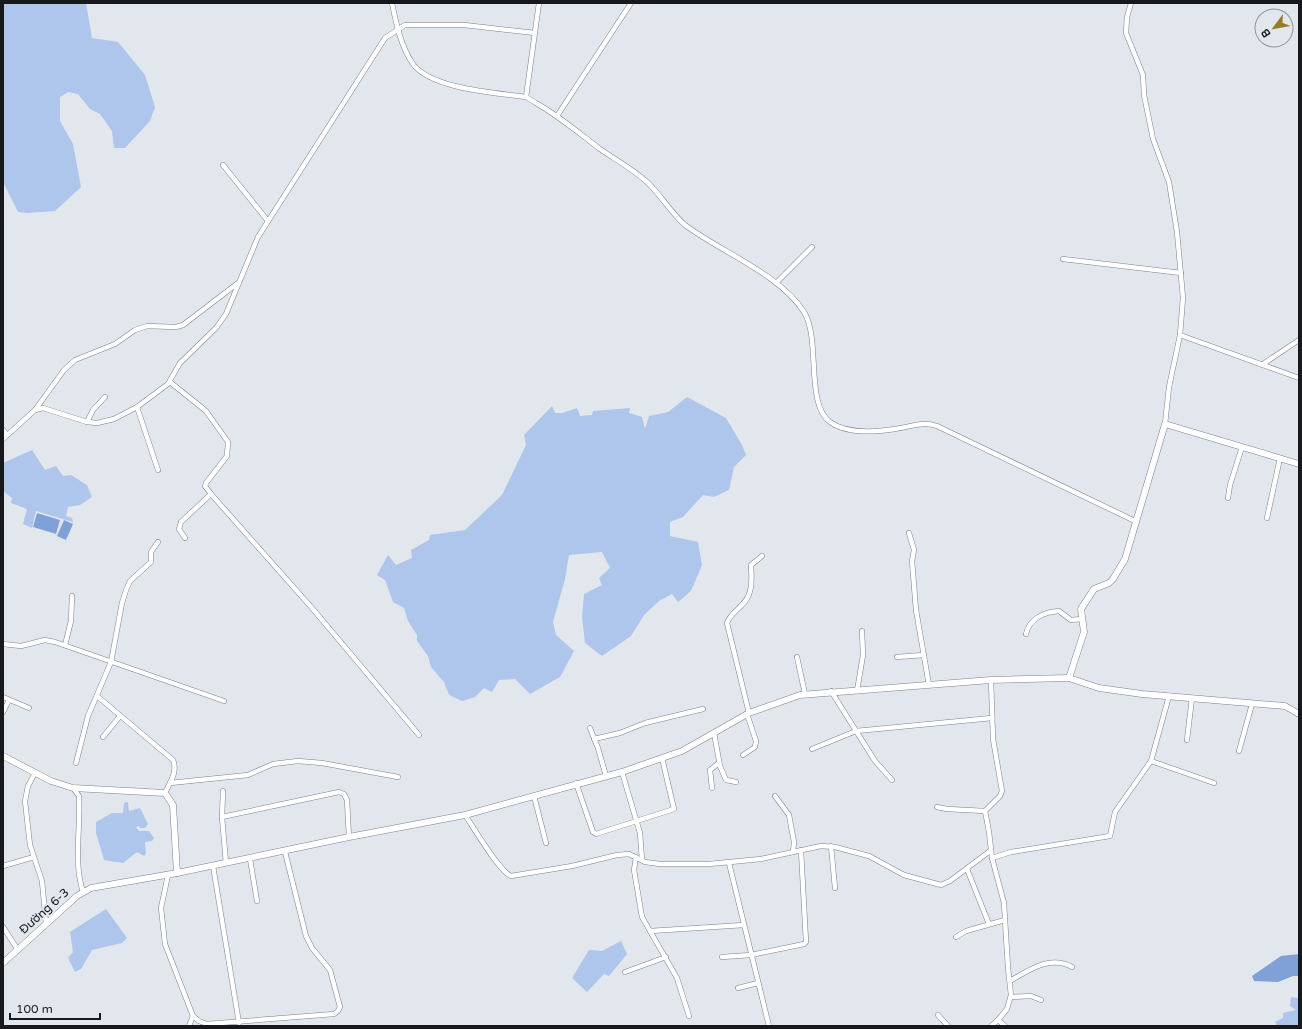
<svg xmlns="http://www.w3.org/2000/svg" width="1302" height="1029" viewBox="0 0 1302 1029" font-family="'Varela Round',sans-serif">
<style>
.green{fill:#aec5ec}
.water{fill:#80a1d8}
.lines{fill:none;stroke-linecap:round;stroke-linejoin:round}
.minor-casing{stroke:#7d8188;stroke-width:5.5}
.tertiary-casing{stroke:#7d8188;stroke-width:7}
.minor{stroke:#fff;stroke-width:4.5}
.tertiary{stroke:#fff;stroke-width:6}
.labels{text-anchor:middle;stroke-width:4;stroke-linejoin:round;paint-order:stroke}
.street-label{font-size:12px;fill:#17181b;stroke:#e2e7ee}
</style>
<rect width="100%" height="100%" fill="#e2e7ee"/>
<g class="green">
<path d="M 3,3 L 86,3 L 92,38 L 118,42 L 145,75 L 155,107 L 150,121 L 125,148 L 114,148 L 112,131 L 100,114 L 90,109 L 78,94 L 68,92 L 60,97 L 60,121 L 73,144 L 81,187 L 55,211 L 28,213 L 18,212 L 3,182 Z"/>
<path d="M 687,397 L 726,418 L 742,445 L 746,455 L 734,467 L 729,490 L 714,497 L 703,495 L 683,517 L 670,522 L 670,536 L 698,542 L 702,565 L 691,591 L 678,602 L 672,594 L 659,601 L 644,615 L 631,636 L 602,656 L 585,643 L 582,617 L 584,594 L 602,585 L 599,578 L 610,568 L 602,552 L 569,555 L 565,579 L 553,622 L 556,635 L 574,651 L 560,677 L 530,694 L 515,679 L 499,680 L 492,692 L 484,688 L 475,697 L 462,701 L 449,695 L 444,682 L 431,667 L 428,656 L 417,641 L 417,635 L 408,621 L 404,608 L 393,602 L 385,580 L 377,575 L 388,555 L 396,565 L 412,558 L 411,550 L 429,540 L 430,535 L 465,530 L 502,495 L 526,445 L 524,435 L 552,406 L 555,413 L 562,413 L 577,408 L 580,416 L 592,415 L 593,411 L 630,408 L 629,413 L 642,417 L 645,429 L 649,416 L 668,412 Z"/>
<path d="M 32,450 L 45,470 L 56,466 L 63,476 L 71,475 L 87,485 L 92,497 L 80,505 L 68,507 L 66,516 L 72,518 L 73,522 L 36,511 L 32,528 L 23,524 L 27,509 L 11,503 L 12,498 L 3,491 L 3,463 Z"/>
<path d="M 128,802 L 129,811 L 140,808 L 148,824 L 145,828 L 140,828 L 139,826 L 136,827 L 139,831 L 149,831 L 154,838 L 152,841 L 145,842 L 146,853 L 144,856 L 137,852 L 123,863 L 104,860 L 96,833 L 96,822 L 112,813 L 123,813 L 124,803 Z"/>
<path d="M 106,909 L 127,938 L 122,943 L 92,950 L 81,969 L 75,972 L 68,958 L 73,952 L 70,932 Z"/>
<path d="M 621,941 L 627,954 L 609,976 L 604,974 L 587,992 L 572,978 L 589,950 L 602,951 Z"/>
<path d="M 1291,997 L 1299,998 L 1299,1026 L 1277,1026 L 1275,1022 L 1283,1018 L 1283,1013 L 1296,1010 L 1290,1006 Z"/>
</g>
<g class="water">
<path d="M 37,513 L 60,520 L 56,534 L 33,527 Z"/>
<path d="M 64,520 L 73,524 L 66,540 L 57,536 Z"/>
<path d="M 1299,954 L 1299,976 L 1293,976 L 1278,982 L 1254,981 L 1252,976 L 1281,956 Z"/>
</g>
<g class="lines">
<g class="minor-casing">
<g id="minor">
<path d="M 392,3 C 396,23 401,47 413,64 C 431,89 497,93 526,97 L 536,103 C 559,116 579,133 600,149 C 616,160 633,169 647,182 C 661,195 671,213 685,225 C 721,252 780,274 804,312 C 821,339 805,404 830,422 C 847,434 876,432 895,429 C 909,427 923,421 937,426 L 1137,522"/>
<path d="M 1131,3 L 1127,17 L 1126,33 L 1143,75 L 1144,95 L 1153,139 L 1169,182 L 1177,232 L 1183,298 L 1180,335 L 1169,387 L 1165,424"/>
<path d="M 526,97 L 539,3"/>
<path d="M 557,116 L 631,3"/>
<path d="M 223,165 L 268,221"/>
<path d="M 1063,259 L 1181,273"/>
<path d="M 776,283 L 812,247"/>
<path d="M 1180,335 L 1299,378"/>
<path d="M 1263,364 L 1299,340"/>
<path d="M 170,382 L 206,411 L 228,442 L 227,456 L 206,483 L 205,486 L 211,494 L 312,608 L 419,735"/>
<path d="M 137,407 L 158,470"/>
<path d="M 35,410 L 64,370 L 75,360 L 115,344 L 135,330 L 147,326 L 176,327 L 183,325 L 238,283"/>
<path d="M 87,422 L 93,410 L 105,397"/>
<path d="M 3,430 L 7,435"/>
<path d="M 3,439 L 35,410 L 43,408 L 87,422 L 97,423 L 114,419 L 137,407 L 168,384 L 180,363 L 216,328 L 226,314 L 258,237 L 385,38 L 405,25 L 464,25 L 535,33"/>
<path d="M 1228,498 L 1230,485 L 1242,447"/>
<path d="M 1267,518 L 1280,458"/>
<path d="M 909,533 L 914,550 L 912,561 L 916,610 L 929,685"/>
<path d="M 185,538 L 179,529 L 181,522 L 211,494"/>
<path d="M 1026,634 C 1029,619 1044,612 1059,611 L 1071,620 L 1081,619"/>
<path d="M 3,644 L 21,646 L 45,640 L 55,642 L 224,701"/>
<path d="M 65,645 L 71,621 L 72,596"/>
<path d="M 797,657 L 805,694"/>
<path d="M 897,657 L 924,655"/>
<path d="M 831,691 L 875,761 L 892,780"/>
<path d="M 857,691 L 863,655 L 862,631"/>
<path d="M 97,696 L 173,760 C 178,772 170,782 165,793"/>
<path d="M 3,697 L 29,708"/>
<path d="M 3,712 L 9,700"/>
<path d="M 749,713 L 727,623 C 730,615 735,612 741,606 C 753,595 752,581 751,565 L 762,556"/>
<path d="M 590,728 L 598,748 L 606,776"/>
<path d="M 714,733 L 720,766 L 726,780 L 736,782"/>
<path d="M 103,737 L 120,716"/>
<path d="M 594,739 L 620,733 L 645,723 L 703,709"/>
<path d="M 1187,740 L 1192,698"/>
<path d="M 812,749 L 856,731 L 992,718"/>
<path d="M 1239,751 L 1252,704"/>
<path d="M 743,755 L 755,747 L 756,741 L 747,714"/>
<path d="M 1151,761 L 1214,783"/>
<path d="M 76,763 L 88,716 L 111,662 L 122,603 L 126,590 L 130,581 L 151,562 L 151,552 L 158,542"/>
<path d="M 622,772 L 640,833 L 642,860"/>
<path d="M 35,773 L 28,786 L 25,801 L 30,845 L 42,881 L 46,924"/>
<path d="M 170,783 L 248,775 L 273,764 L 298,761 L 322,763 L 398,777"/>
<path d="M 576,783 L 593,832 L 596,834 L 674,809 L 662,758"/>
<path d="M 73,788 L 79,796 C 81,828 73,861 83,892"/>
<path d="M 712,788 L 710,770 L 719,763"/>
<path d="M 534,796 L 546,843"/>
<path d="M 775,796 L 789,815 L 794,842 L 793,852"/>
<path d="M 937,807 L 947,809 L 985,811"/>
<path d="M 465,815 C 474,828 499,871 511,876 L 572,866 L 617,855 L 629,854 L 645,862 L 660,864 L 709,864 L 761,859 L 821,846 L 835,847 L 869,856 L 904,875 L 941,885 L 950,881 L 990,851"/>
<path d="M 222,817 L 223,791"/>
<path d="M 831,846 L 835,888"/>
<path d="M 636,857 L 634,870 L 642,917 L 677,978 L 689,1016"/>
<path d="M 992,858 L 1011,852 L 1110,836 L 1115,812 L 1151,761 L 1169,696"/>
<path d="M 250,859 L 257,901"/>
<path d="M 226,863 L 222,817 L 339,792 L 344,794 L 347,800 L 349,837"/>
<path d="M 729,863 L 769,1026"/>
<path d="M 3,866 L 34,857"/>
<path d="M 213,866 L 239,1023"/>
<path d="M 967,869 L 989,924"/>
<path d="M 168,875 L 161,908 L 165,944 L 193,1016 L 199,1021 L 207,1024 L 334,1014 L 338,1011 L 340,1007 L 330,970 L 312,948 L 306,936 L 285,852"/>
<path d="M 3,927 L 18,950"/>
<path d="M 650,931 L 744,925"/>
<path d="M 956,937 L 966,931 L 1005,920"/>
<path d="M 722,957 L 751,955 L 804,944 L 806,942 L 801,850"/>
<path d="M 625,972 L 666,957"/>
<path d="M 1010,981 C 1029,970 1049,955 1072,967"/>
<path d="M 738,988 L 758,983"/>
<path d="M 1011,997 L 1031,996 L 1041,1000"/>
<path d="M 938,1015 L 948,1026"/>
<path d="M 998,1020 L 1005,1026"/>
<path d="M 189,1026 L 193,1016"/>
<path d="M 991,1026 L 998,1020 L 1007,1009 L 1011,995 L 1008,968 L 1004,903 L 992,858 L 989,832 L 985,811 L 1000,796 L 1002,791 L 993,739 L 991,680"/>
</g>
</g>
<g class="tertiary-casing">
<g id="tertiary">
<path d="M 1069,678 L 1084,632 L 1081,609 L 1094,589 L 1109,583 L 1113,579 L 1125,559 L 1165,424 L 1299,464"/>
<path d="M 3,756 L 51,781 L 73,788 L 165,793 L 173,805 L 177,873"/>
<path d="M 3,963 L 77,896 L 91,888 L 177,873 L 349,837 L 465,815 L 622,772 L 682,751 L 749,713 L 800,695 L 991,680 L 1069,678 L 1099,688 L 1142,694 L 1285,706 L 1299,714"/>
</g>
</g>
<use href="#minor" class="minor"/>
<use href="#tertiary" class="tertiary"/>
</g>
<g class="labels">
<g class="street-label">
<text transform="translate(44 911) rotate(-42)" y="4">Đường 6-3</text>
</g>
</g>
<rect width="1302" height="1029" fill="none" stroke="#17181b" stroke-width="8"/>
<g transform="translate(1274 28) rotate(238)"><circle r="19" fill="#e2e7ee" stroke="#91949a"/>
<path d="M0-3L7 15L0 10L-7 15Z" fill="#967c24"/>
<text y="-6" font-size="11" font-weight="bold" text-anchor="middle" fill="#17181b">B</text>
</g>
<path d="M10 1013v6h90v-6" fill="none" stroke="#17181b" stroke-width="2"/>
<text x="16" y="1013" font-size="12" fill="#17181b" stroke="#e2e7ee" stroke-width="3" paint-order="stroke">100 m</text>
</svg>
